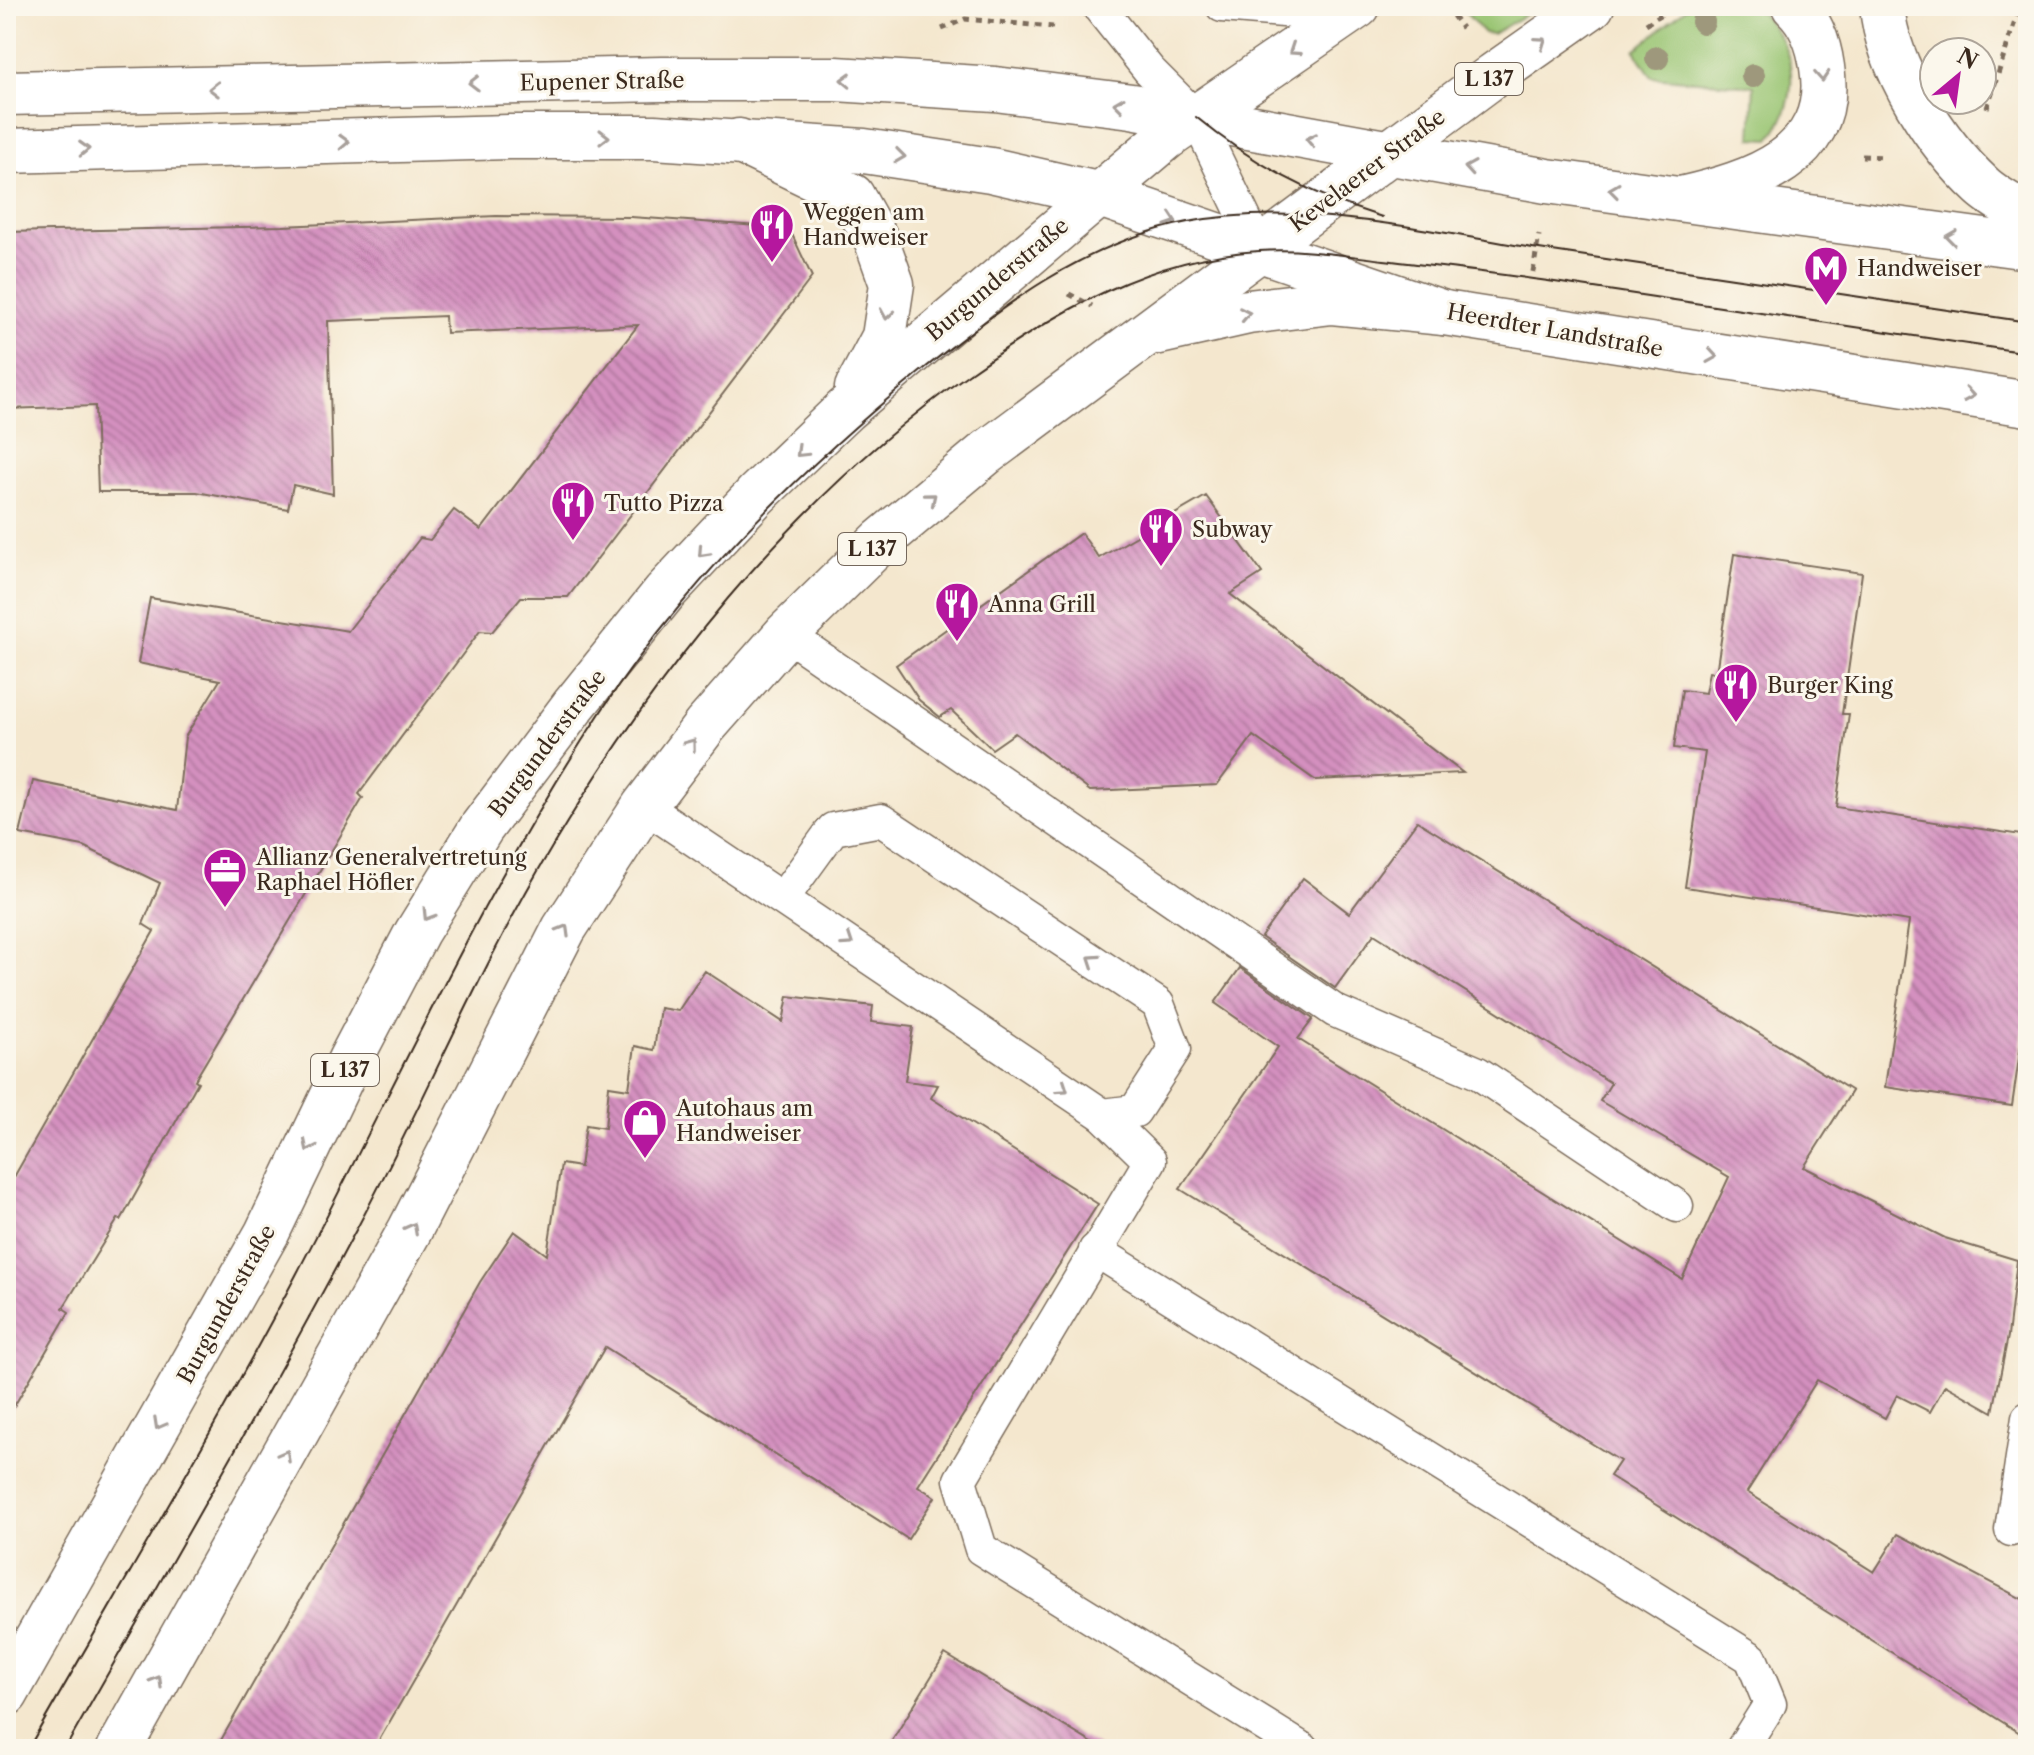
<svg xmlns="http://www.w3.org/2000/svg" width="2034" height="1755" viewBox="0 0 2034 1755" font-family="'Libre Caslon Text',serif">
<style>
.green{fill:#98c471;stroke:#6a7748;stroke-width:2}
.building{fill:url(#building-back-hatch)}
.lines{fill:none;stroke-linecap:round;stroke-linejoin:round}
.service-casing{stroke:#7c6c5c;stroke-width:35}
.secondary-casing{stroke:#7c6c5c;stroke-width:47}
.primary-casing{stroke:#7c6c5c;stroke-width:47}
.path{stroke:#7c6c5c;stroke-width:5;stroke-dasharray:6 6;stroke-linecap:butt}
.service{stroke:#fff;stroke-width:32}
.secondary{stroke:#fff;stroke-width:44}
.primary{stroke:#fff;stroke-width:44}
.tram{stroke:#3b2a1e;stroke-width:2}
.tree{fill:#9e987b}
.oneway{stroke:#a79f9a}
.labels{text-anchor:middle;stroke-width:6;stroke-linejoin:round;paint-order:stroke}
.shield{fill:#fbf7ec;stroke:#75685c;stroke-width:2}
.shield-label{font-size:20px;font-weight:bold;fill:#3b2a1e}
.street-label{font-size:22px;fill:#3b2a1e;stroke:#fbf7ec}
.poi-label{font-size:22px;fill:#3b2a1e;stroke:#fbf7ec;text-anchor:start}
</style>
<defs>
<pattern id="building-back-hatch" width="6" height="6" patternUnits="userSpaceOnUse" patternTransform="scale(2)"><rect width="6" height="6" fill="#d490bf"/><path d="M-1 5l2 2M0 0l6 6M5-1l2 2" fill="none" stroke="#ad769b"/></pattern>
</defs>
<rect width="100%" height="100%" fill="#fbf7ec"/>
<filter id="ink" filterUnits="userSpaceOnUse"><feTurbulence type="fractalNoise" baseFrequency=".0125" numOctaves="2"/><feDisplacementMap in="SourceGraphic" scale="16" xChannelSelector="R" yChannelSelector="G"/><feConvolveMatrix kernelMatrix="1 2 1 2 8 2 1 2 1" color-interpolation-filters="sRGB"/></filter>
<filter id="wash" filterUnits="userSpaceOnUse"><feTurbulence type="fractalNoise" baseFrequency=".006" numOctaves="4" result="noise"/><feDisplacementMap in="SourceGraphic" scale="32" xChannelSelector="R" yChannelSelector="G"/><feGaussianBlur stdDeviation="1.8" result="paint"/><feColorMatrix in="noise" values="0 0 0 0 0 0 0 0 0 0 0 0 0 0 0 0 0 1.4 0 .05"/><feComposite in="paint" operator="in"/></filter>
<g filter="url(#wash)">
<rect width="100%" height="100%" fill="#f4e7ce"/>
<g class="green">
<path d="M 1464,6 L 1540,6 L 1493,34 L 1484,33 L 1462,9 Z"/>
<path d="M 1689,6 C 1707,6 1735,1 1752,7 C 1762,12 1767,20 1774,29 C 1800,63 1795,107 1770,139 L 1751,138 L 1754,86 L 1652,77 L 1635,50 Z"/>
</g>
<g id="blocks">
<g class="building">
<path d="M 496,216 L 631,217 L 789,228 L 812,277 L 568,597 L 521,597 L 492,632 L 480,631 L 359,794 L 363,798 L 195,1080 L 198,1082 L 121,1220 L 118,1219 L 63,1308 L 69,1312 L 6,1420 L 6,1191 L 154,931 L 143,924 L 160,883 L 83,846 L 20,834 L 33,781 L 177,810 L 185,737 L 220,680 L 138,663 L 150,598 L 348,631 L 420,538 L 430,540 L 454,510 L 481,530 L 638,325 L 446,333 L 445,316 L 328,321 L 333,494 L 293,485 L 288,509 L 197,492 L 98,492 L 95,406 L 6,409 L 6,232 L 283,226 Z"/>
<path d="M 1206,496 L 1262,573 L 1230,594 L 1463,773 L 1315,780 L 1253,736 L 1217,785 L 1090,791 L 1015,733 L 992,749 L 951,710 L 940,717 L 919,700 L 896,665 L 1081,533 L 1099,558 Z"/>
<path d="M 1734,554 L 1862,573 L 1842,714 L 1849,714 L 1836,807 L 2028,836 L 2028,996 L 2012,1106 L 1885,1087 L 1909,921 L 1685,887 L 1705,752 L 1674,748 L 1682,690 L 1705,693 L 1709,672 L 1716,673 Z"/>
<path d="M 1417,821 L 1852,1091 L 1804,1167 L 1945,1238 L 2017,1260 L 2008,1336 L 1993,1412 L 1945,1385 L 1930,1412 L 1897,1395 L 1885,1418 L 1817,1380 L 1747,1492 L 1874,1572 L 1898,1534 L 2028,1602 L 2028,1738 L 1610,1476 L 1620,1461 L 1180,1189 L 1278,1047 L 1215,1003 L 1240,968 L 1313,1019 L 1298,1039 L 1682,1279 L 1729,1177 L 1600,1101 L 1611,1083 L 1374,934 L 1335,988 L 1261,937 L 1303,878 L 1349,913 Z"/>
<path d="M 705,971 L 783,1022 L 788,996 L 873,1006 L 871,1022 L 913,1027 L 905,1081 L 938,1085 L 931,1098 L 1098,1204 L 918,1486 L 935,1497 L 908,1539 L 605,1347 L 374,1749 L 216,1749 L 480,1282 L 514,1231 L 547,1255 L 561,1164 L 580,1167 L 586,1125 L 605,1128 L 609,1086 L 629,1089 L 635,1046 L 654,1050 L 660,1008 L 678,1011 Z"/>
<path d="M 945,1654 L 1102,1749 L 887,1749 Z"/>
</g>
</g>
</g>
<g filter="url(#ink)">
<use href="#blocks" fill-opacity="0" stroke="#7c6c5c" stroke-width="2"/>
<g class="lines">
<g class="service-casing">
<g id="service">
<path d="M 1098,6 L 1149,70 L 1196,117 L 1260,250"/>
<path d="M 1222,6 L 1344,16"/>
<path d="M 786,634 L 1335,1011 L 1478,1073 L 1677,1206"/>
<path d="M 644,806 L 1103,1115 L 1150,1161 L 960,1480 L 981,1549 L 1303,1749"/>
<path d="M 783,898 L 833,829 L 881,820 L 1158,1004 L 1175,1049 L 1135,1111 L 1103,1115"/>
<path d="M 1095,1250 L 1751,1658 L 1770,1704 L 1742,1749"/>
<path d="M 2011,1530 L 2028,1418"/>
</g>
</g>
<g class="secondary-casing">
<g id="secondary">
<path d="M 6,93 L 662,79 L 836,79 L 995,89 L 1132,106 L 1547,181 L 2028,247"/>
<path d="M 6,151 L 509,137 L 654,137 L 864,151 L 991,170 L 1097,194 L 1444,313 L 2028,404"/>
</g>
</g>
<g class="primary-casing">
<g id="primary">
<path d="M 1882,6 C 1887,68 1937,144 1982,186 C 1995,198 2013,207 2028,216"/>
<path d="M 739,141 L 852,196 L 876,239 L 892,284 L 884,337 L 857,388"/>
<path d="M 1681,199 C 1751,183 1836,157 1822,67 C 1819,45 1811,22 1794,6"/>
<path d="M 1159,332 L 1248,312 L 1332,302 L 1444,313"/>
<path d="M 6,1694 L 267,1233 L 350,1060 L 417,932 L 482,827 L 574,705 L 665,592 L 756,495 L 845,410 L 1166,138 L 1358,6"/>
<path d="M 119,1749 L 410,1230 L 564,929 L 644,806 L 705,726 L 786,634 L 882,540 L 986,453 L 1494,75 L 1592,6"/>
</g>
</g>
<g class="path">
<path d="M 1446,6 L 1462,28"/>
<path d="M 1646,24 L 1675,6"/>
<path d="M 942,29 L 965,19 L 1053,27"/>
<path d="M 1987,108 L 2020,6"/>
<path d="M 1862,156 L 1884,157"/>
<path d="M 1533,272 L 1539,235"/>
<path d="M 1069,294 L 1092,306"/>
</g>
<use href="#service" class="service"/>
<use href="#secondary" class="secondary"/>
<use href="#primary" class="primary"/>
<g class="tram">
<path d="M 1196,117 C 1253,164 1311,195 1382,217"/>
<path d="M 28,1749 C 114,1598 204,1448 286,1294 C 390,1099 479,895 602,710 C 687,581 800,470 920,372 C 999,308 1085,242 1188,222 C 1303,200 1426,231 1539,249 C 1702,274 1865,297 2028,322"/>
<path d="M 65,1749 C 163,1576 263,1405 356,1230 C 424,1104 478,970 552,847 C 660,666 797,496 970,373 C 1058,311 1150,257 1259,251 C 1300,248 1343,255 1384,260 C 1439,267 1494,273 1548,281 C 1708,305 1868,329 2028,353"/>
</g>
</g>
<g class="tree">
<circle cx="1703" cy="22" r="12"/>
<circle cx="1657" cy="58" r="12"/>
<circle cx="1753" cy="76" r="12"/>
</g>
<defs><path id="oneway-chevron" d="M-2-3.5L2.5 0L-2 3.5" fill="none" stroke-width="1.6" stroke-linecap="round" stroke-linejoin="round" transform="scale(2)"/></defs>
<g class="oneway">
<use href="#oneway-chevron" transform="translate(1541 42) rotate(-35)"/>
<use href="#oneway-chevron" transform="translate(1294 50) rotate(146)"/>
<use href="#oneway-chevron" transform="translate(1822 76) rotate(86)"/>
<use href="#oneway-chevron" transform="translate(846 80) rotate(-178)"/>
<use href="#oneway-chevron" transform="translate(474 83) rotate(179)"/>
<use href="#oneway-chevron" transform="translate(214 89) rotate(179)"/>
<use href="#oneway-chevron" transform="translate(1119 104) rotate(-172)"/>
<use href="#oneway-chevron" transform="translate(604 137)"/>
<use href="#oneway-chevron" transform="translate(1311 140) rotate(-169)"/>
<use href="#oneway-chevron" transform="translate(344 142) rotate(-2)"/>
<use href="#oneway-chevron" transform="translate(84 149) rotate(-2)"/>
<use href="#oneway-chevron" transform="translate(900 156) rotate(7)"/>
<use href="#oneway-chevron" transform="translate(1470 168) rotate(-171)"/>
<use href="#oneway-chevron" transform="translate(1614 190) rotate(-172)"/>
<use href="#oneway-chevron" transform="translate(1171 220) rotate(19)"/>
<use href="#oneway-chevron" transform="translate(1951 237) rotate(-172)"/>
<use href="#oneway-chevron" transform="translate(887 314) rotate(99)"/>
<use href="#oneway-chevron" transform="translate(1245 314) rotate(-11)"/>
<use href="#oneway-chevron" transform="translate(1712 356) rotate(9)"/>
<use href="#oneway-chevron" transform="translate(1969 395) rotate(9)"/>
<use href="#oneway-chevron" transform="translate(801 452) rotate(136)"/>
<use href="#oneway-chevron" transform="translate(931 498) rotate(-40)"/>
<use href="#oneway-chevron" transform="translate(703 552) rotate(133)"/>
<use href="#oneway-chevron" transform="translate(691 744) rotate(-53)"/>
<use href="#oneway-chevron" transform="translate(428 915) rotate(122)"/>
<use href="#oneway-chevron" transform="translate(564 930) rotate(-60)"/>
<use href="#oneway-chevron" transform="translate(848 941) rotate(34)"/>
<use href="#oneway-chevron" transform="translate(1093 960) rotate(-146)"/>
<use href="#oneway-chevron" transform="translate(1063 1088) rotate(34)"/>
<use href="#oneway-chevron" transform="translate(309 1146) rotate(116)"/>
<use href="#oneway-chevron" transform="translate(412 1228) rotate(-62)"/>
<use href="#oneway-chevron" transform="translate(159 1424) rotate(119)"/>
<use href="#oneway-chevron" transform="translate(285 1455) rotate(-61)"/>
<use href="#oneway-chevron" transform="translate(157 1681) rotate(-60)"/>
</g>
</g>
<defs>
<g id="restaurant-pin" transform="scale(2.3)"><path d="M0 17L-7.5 6A9.5 9.5 0 1 1 7.5 6Z" fill="#b5179e" stroke="#fbf7ec"/><path d="M-5-6h1v4h1v-4h1v4h1v-4h1v5L-1.5 .5V6h-2V.5L-5-1ZM5-6V6H3V1.5H1.5Q1.5-4 5-6Z" fill="#fff"/></g>
<g id="metro-pin" transform="scale(2.3)"><path d="M0 17L-7.5 6A9.5 9.5 0 1 1 7.5 6Z" fill="#b5179e" stroke="#fbf7ec"/><path d="M-5.5 5V-5H-3L0 0L3-5H5.5V5H3V-.5L0 4L-3-.5V5Z" fill="#fff"/></g>
<g id="office-pin" transform="scale(2.3)"><path d="M0 17L-7.5 6A9.5 9.5 0 1 1 7.5 6Z" fill="#b5179e" stroke="#fbf7ec"/><path d="M-6-3h4V-5.5h4V-3h4V5H-6ZM-1-4.5V-3h2v-1.5ZM-6 0V1H6V0Z" fill="#fff"/></g>
<g id="shop-pin" transform="scale(2.3)"><path d="M0 17L-7.5 6A9.5 9.5 0 1 1 7.5 6Z" fill="#b5179e" stroke="#fbf7ec"/><path d="M-5-2.5h2.3a2.7 3.5 0 0 1 5.4 0H5L5.5 6h-11ZM-1.5-2.5h3a1.5 2.3 0 0 0-3 0Z" fill="#fff"/></g>
</defs>
<g fill-rule="evenodd">
<use href="#restaurant-pin" x="772" y="225"/>
<use href="#metro-pin" x="1826" y="268"/>
<use href="#restaurant-pin" x="573" y="503"/>
<use href="#restaurant-pin" x="1161" y="529"/>
<use href="#restaurant-pin" x="957" y="604"/>
<use href="#restaurant-pin" x="1736" y="685"/>
<use href="#office-pin" x="225" y="870"/>
<use href="#shop-pin" x="645" y="1121"/>
</g>
<g class="labels">
<g class="shield">
<rect x="1455" y="63" width="68" height="32" rx="6"/>
<rect x="838" y="533" width="68" height="32" rx="6"/>
<rect x="311" y="1054" width="68" height="32" rx="6"/>
</g>
<g class="shield-label">
<text x="1489" y="86">L 137</text>
<text x="872" y="556">L 137</text>
<text x="345" y="1077">L 137</text>
</g>
<g class="street-label">
<text transform="translate(602 81) rotate(-1)" y="8">Eupener Straße</text>
<text transform="translate(1367 170) rotate(-37)" y="8">Kevelaerer Straße</text>
<text transform="translate(997 279) rotate(-40)" y="8">Burgunderstraße</text>
<text transform="translate(1555 330) rotate(10)" y="8">Heerdter Landstraße</text>
<text transform="translate(547 743) rotate(-53)" y="8">Burgunderstraße</text>
<text transform="translate(226 1304) rotate(-61)" y="8">Burgunderstraße</text>
</g>
<g class="poi-label">
<text x="803" y="220">Weggen am<tspan x="803" dy="25">Handweiser</tspan></text>
<text x="1857" y="276">Handweiser</text>
<text x="604" y="511">Tutto Pizza</text>
<text x="1192" y="537">Subway</text>
<text x="988" y="612">Anna Grill</text>
<text x="1767" y="693">Burger King</text>
<text x="256" y="865">Allianz Generalvertretung<tspan x="256" dy="25">Raphael Höfler</tspan></text>
<text x="676" y="1116">Autohaus am<tspan x="676" dy="25">Handweiser</tspan></text>
</g>
</g>
<rect width="2034" height="1755" fill="none" stroke="#fbf7ec" stroke-width="32"/>
<g transform="translate(1958 76) rotate(29)"><circle r="38" fill="#fbf7ec" stroke="#aea59a" stroke-width="2"/>
<path d="M0-6L14 30L0 20L-14 30Z" fill="#b5179e"/>
<text y="-12" font-size="22" font-weight="bold" text-anchor="middle" fill="#3b2a1e">N</text>
</g>
</svg>
